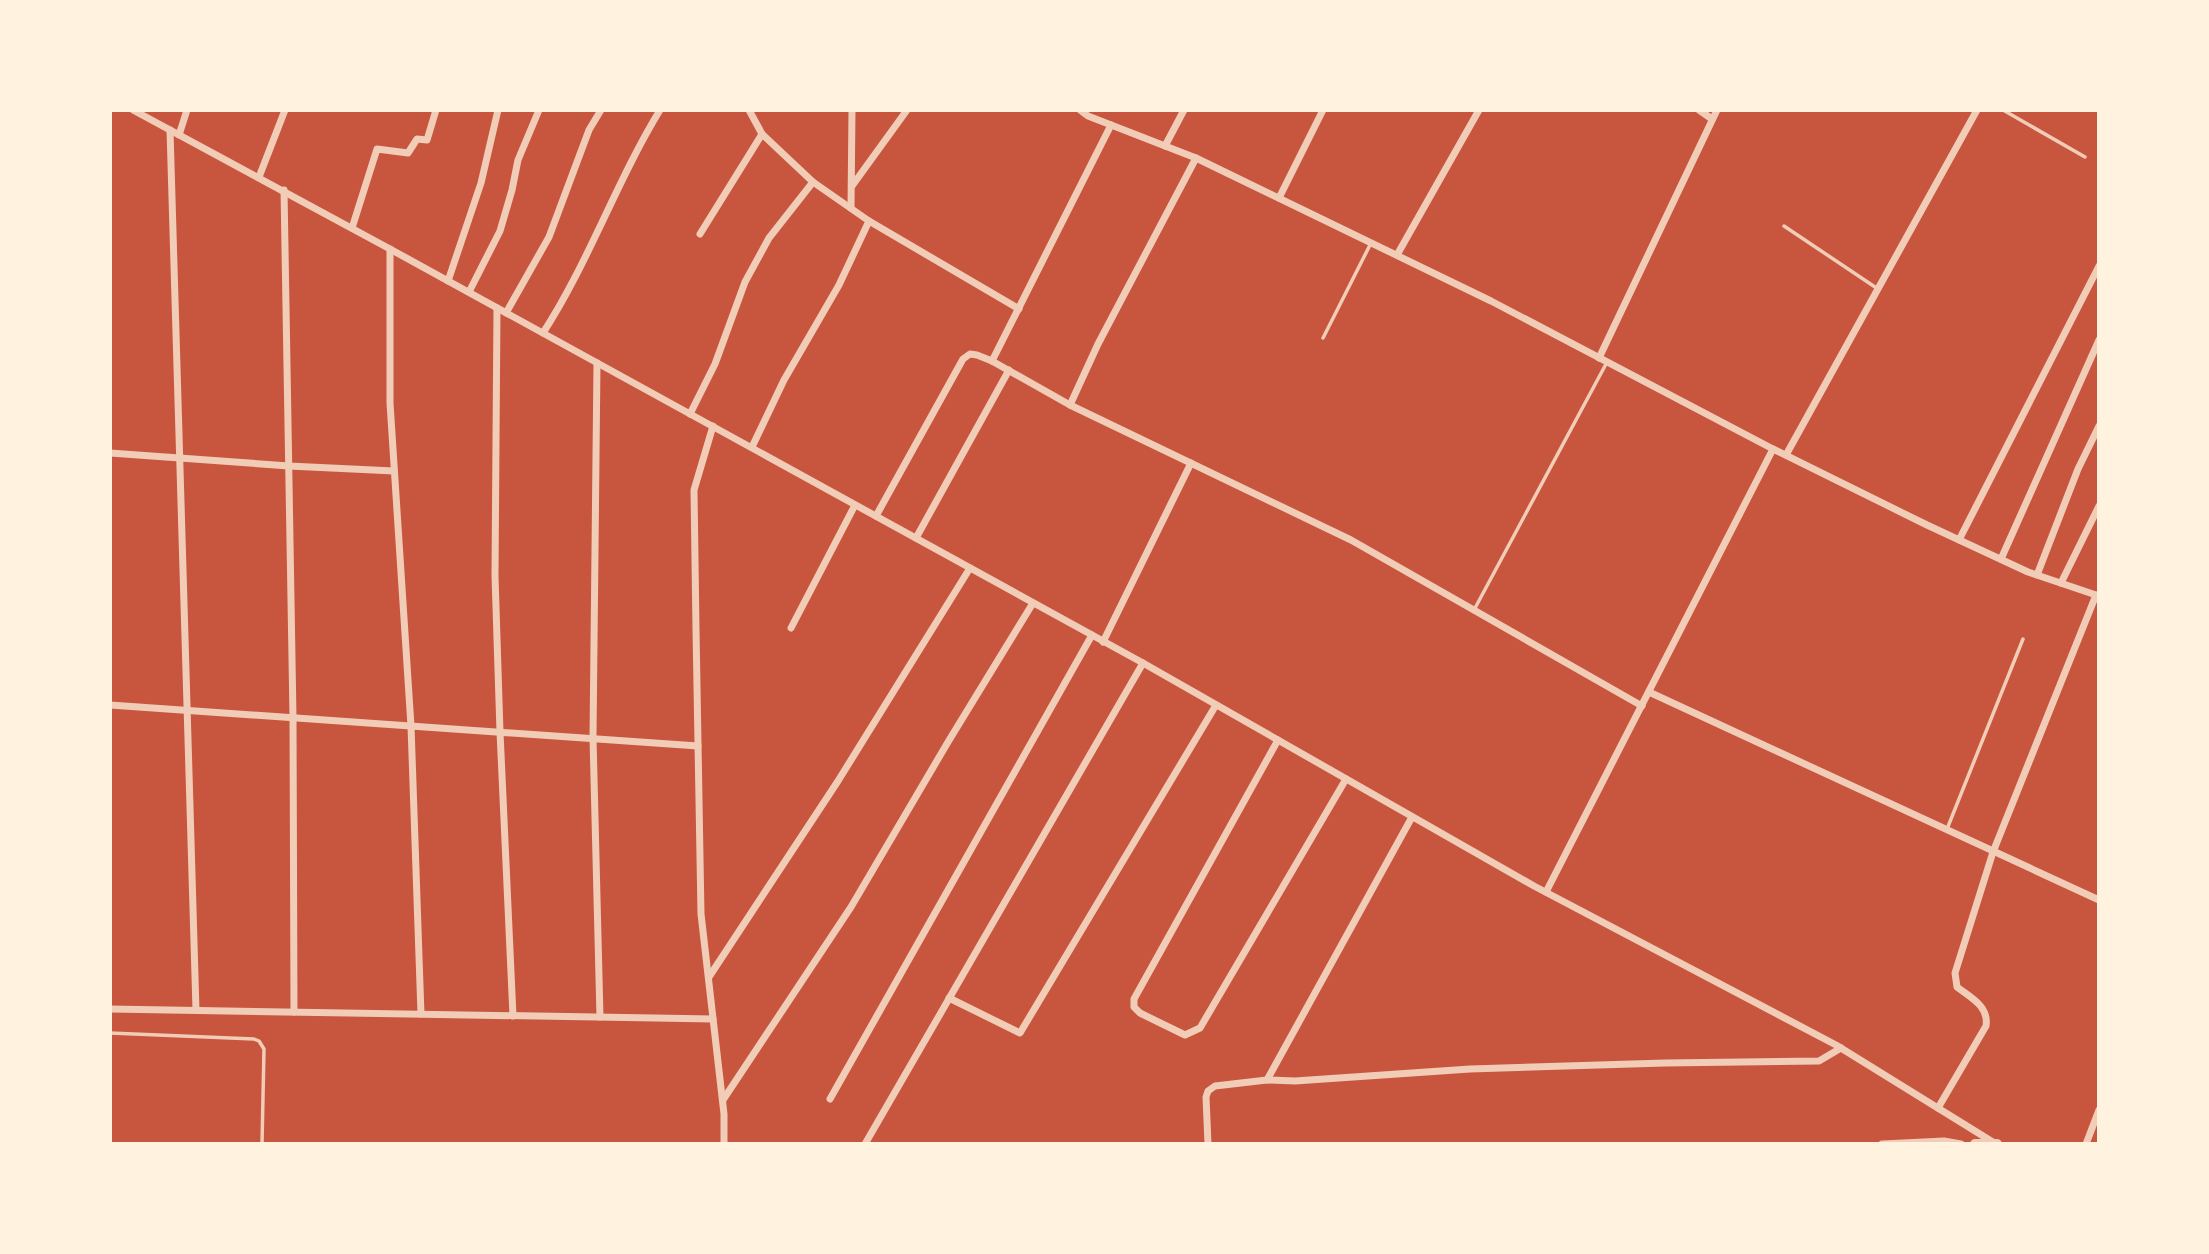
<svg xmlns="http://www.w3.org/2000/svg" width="2209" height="1254" viewBox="0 0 2209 1254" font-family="Barlow,sans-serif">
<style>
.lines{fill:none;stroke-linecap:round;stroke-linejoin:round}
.service{stroke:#f1ccb7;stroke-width:3.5}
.minor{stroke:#f1ccb7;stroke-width:7}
.tertiary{stroke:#f1ccb7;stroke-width:10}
</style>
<rect width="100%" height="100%" fill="#c8553d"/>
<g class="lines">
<g class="service">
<path d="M 2003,110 L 2085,157"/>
<path d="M 1784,226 L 1878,289"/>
<path d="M 1323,338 L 1371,243"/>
<path d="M 1474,610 L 1606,364"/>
<path d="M 1947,829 L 2023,639"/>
<path d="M 110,1033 L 254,1039 L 259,1041 L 264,1049 L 262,1144"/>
</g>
<g class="minor">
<path d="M 133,110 L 390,249 L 1143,663 L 1534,886 L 1836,1045 L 1996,1144"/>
<path d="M 749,110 L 762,134 L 813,182 L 869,221 L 839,285 L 784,380 L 752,447"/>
<path d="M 1080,110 L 1088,116 L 1196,158 L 1491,301 L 1773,449 L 1927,525 L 2028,572 L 2099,596"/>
<path d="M 1699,110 L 1712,119"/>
<path d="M 170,130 L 196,1010"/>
<path d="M 179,135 L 187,110"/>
<path d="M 1165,146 L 1184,110"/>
<path d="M 259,177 L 285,110"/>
<path d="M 852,186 L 907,110"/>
<path d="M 284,190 L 293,717 L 294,1012"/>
<path d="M 1279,198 L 1323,110"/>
<path d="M 851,208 L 852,110"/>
<path d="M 869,221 L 1019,309"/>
<path d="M 352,228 L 377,149 L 408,153 L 417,139 L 427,140 L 436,110"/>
<path d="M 700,234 L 762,134"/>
<path d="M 390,249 L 390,403 L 411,726 L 421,1014"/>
<path d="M 1397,255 L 1479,110"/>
<path d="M 448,281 L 481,183 L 498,110"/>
<path d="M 469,292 L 500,231 L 512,190 L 518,160 L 539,110"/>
<path d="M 497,308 L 495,576 L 500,732 L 513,1016"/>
<path d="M 506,313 L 549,237 L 589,130 L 601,110"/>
<path d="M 543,333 C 589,262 616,182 660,110"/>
<path d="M 1599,358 L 1717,110"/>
<path d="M 992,361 L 1111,125"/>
<path d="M 597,363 L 593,738 L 600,1017"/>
<path d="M 1070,405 L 1098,344 L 1196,158"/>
<path d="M 690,414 L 715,364 L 745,282 L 769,238 L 813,182"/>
<path d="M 713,426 L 694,490 L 696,629 L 701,914 L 724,1114 L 724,1144"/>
<path d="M 110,453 L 289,466 L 394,471"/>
<path d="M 1786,455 L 1977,110"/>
<path d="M 876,516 L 963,359 L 970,354 L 977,355 L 992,361 L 1070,405 L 1351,540 L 1642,706"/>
<path d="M 916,538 L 1009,370"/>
<path d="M 1959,540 L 2099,266"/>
<path d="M 2001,559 L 2099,340"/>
<path d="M 2037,575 L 2078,469 L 2099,426"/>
<path d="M 2061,583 L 2099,506"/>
<path d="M 791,628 L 855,505"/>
<path d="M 1103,642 L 1191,463"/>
<path d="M 1649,692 L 2099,900"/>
<path d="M 110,705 L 698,746"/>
<path d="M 1278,740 L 1134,999 L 1134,1007 L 1140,1013 L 1185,1035 L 1200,1028 L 1346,779"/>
<path d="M 1412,817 L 1267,1080 L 1295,1081 L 1470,1069 L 1665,1063 L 1819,1061 L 1841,1048"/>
<path d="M 1546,892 L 1773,449"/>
<path d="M 709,977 L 838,781 L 970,568"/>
<path d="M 949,998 L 1020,1033 L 1216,705"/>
<path d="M 110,1009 L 713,1019"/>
<path d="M 830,1099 L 1092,635"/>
<path d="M 723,1100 L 851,907 L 948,742 L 1033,603"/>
<path d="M 1938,1108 L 1986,1026 C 1989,1006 1971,998 1957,987 L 1955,973 L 1993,852 L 2096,595"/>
<path d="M 865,1144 L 1143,663"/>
<path d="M 1208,1144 L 1206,1097 L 1208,1091 L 1215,1086 L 1267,1080"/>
<path d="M 1882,1144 L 1944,1141 L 1961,1144"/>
<path d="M 2086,1144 L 2099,1110"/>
</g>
<path class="tertiary" d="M 1975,1144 L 1997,1144"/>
</g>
<rect width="2209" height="1254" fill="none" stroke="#fff3e0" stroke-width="224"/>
</svg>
